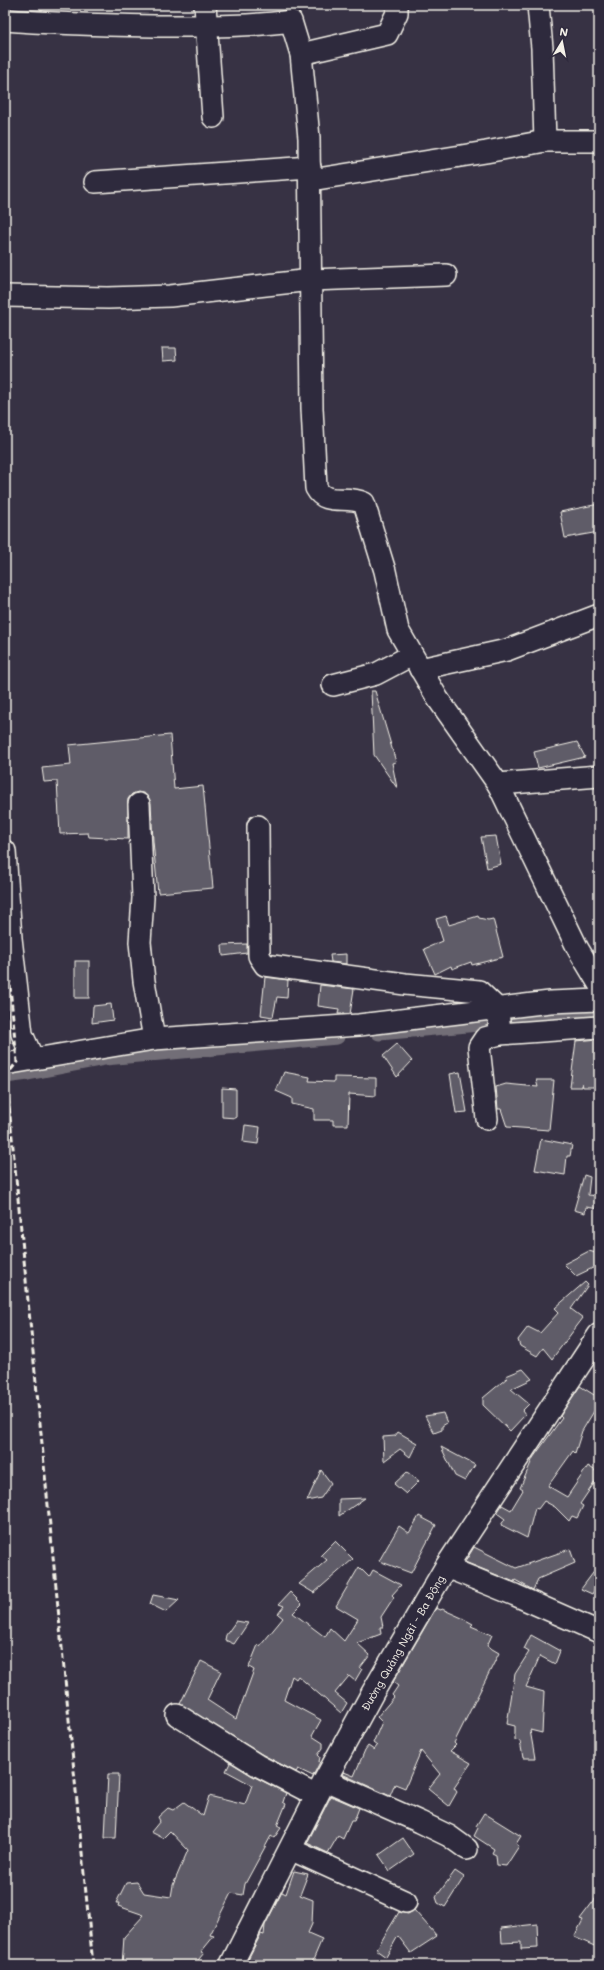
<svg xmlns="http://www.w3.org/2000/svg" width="604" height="1970" viewBox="0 0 604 1970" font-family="Mali,sans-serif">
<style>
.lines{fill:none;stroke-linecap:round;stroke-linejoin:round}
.canal{stroke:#726e77;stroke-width:15}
.building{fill:#5f5c67;stroke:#f4f1e8}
.minor-casing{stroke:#f4f1e8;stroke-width:24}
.major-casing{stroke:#f4f1e8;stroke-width:25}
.minor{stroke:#2f2a3d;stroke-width:21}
.major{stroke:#2f2a3d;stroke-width:22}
.rail{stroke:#f4f1e8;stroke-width:3;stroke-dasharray:6 3;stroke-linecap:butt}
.labels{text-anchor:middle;stroke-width:3;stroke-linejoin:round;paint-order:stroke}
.street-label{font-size:11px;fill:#f4f1e8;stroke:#2f2a3d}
</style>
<rect width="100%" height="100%" fill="#373244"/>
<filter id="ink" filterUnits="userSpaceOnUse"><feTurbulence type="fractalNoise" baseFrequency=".025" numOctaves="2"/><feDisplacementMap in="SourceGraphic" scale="8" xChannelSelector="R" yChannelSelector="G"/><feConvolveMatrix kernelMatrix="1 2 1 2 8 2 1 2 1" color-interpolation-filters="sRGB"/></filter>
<g filter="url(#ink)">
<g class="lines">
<g class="canal">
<path d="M 379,1033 L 599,1013"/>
<path d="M 5,1076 L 28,1073 L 105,1058 L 337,1037"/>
</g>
</g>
<g class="building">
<path d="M 162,348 L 176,348 L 177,360 L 163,361 Z"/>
<path d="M 599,504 L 599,532 L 565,538 L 560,512 Z"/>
<path d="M 371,691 L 375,691 L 396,762 L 392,763 L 397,788 L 374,755 Z"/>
<path d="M 170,735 L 174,789 L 203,786 L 213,888 L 158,893 L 153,841 L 151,803 L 149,798 L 145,794 L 138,792 L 132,794 L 128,799 L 128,839 L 89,837 L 88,833 L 60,834 L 57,781 L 44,782 L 42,768 L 71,765 L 69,745 Z"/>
<path d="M 577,742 L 585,757 L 538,768 L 534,752 Z"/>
<path d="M 496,836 L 501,864 L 487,868 L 481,837 Z"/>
<path d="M 446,916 L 449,925 L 478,916 L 479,918 L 488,920 L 493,919 L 503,957 L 472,965 L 471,962 L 452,969 L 451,966 L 435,974 L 424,949 L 443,941 L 436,919 Z"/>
<path d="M 247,944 L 247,953 L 223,956 L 222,945 Z"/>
<path d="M 346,954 L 346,964 L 331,962 L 330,955 Z"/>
<rect x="75" y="961" width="14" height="37"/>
<path d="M 265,977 L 288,980 L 287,998 L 277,997 L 273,1017 L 261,1015 Z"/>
<path d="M 320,985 L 354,989 L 350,1014 L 338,1014 L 339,1009 L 318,1006 Z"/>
<path d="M 111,1004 L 113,1020 L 92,1023 L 93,1006 Z"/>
<path d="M 599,1039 L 599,1087 L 583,1087 L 582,1083 L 582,1087 L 570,1087 L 576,1041 Z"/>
<path d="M 397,1044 L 412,1061 L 397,1077 L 383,1056 Z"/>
<path d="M 284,1072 L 310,1077 L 309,1081 L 334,1082 L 334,1077 L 376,1078 L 376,1096 L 349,1094 L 348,1125 L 333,1125 L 333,1120 L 314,1120 L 314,1109 L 292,1104 L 292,1098 L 276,1091 Z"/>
<path d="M 460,1072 L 467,1112 L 456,1113 L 450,1074 Z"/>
<path d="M 536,1080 L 554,1080 L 549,1130 L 507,1127 L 501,1109 L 498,1109 L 496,1087 L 506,1084 L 538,1087 Z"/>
<path d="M 222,1088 L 236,1089 L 236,1118 L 222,1117 Z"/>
<path d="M 245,1125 L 260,1127 L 258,1144 L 243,1142 Z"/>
<path d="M 541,1139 L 572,1145 L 570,1156 L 567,1156 L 565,1175 L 535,1170 Z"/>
<path d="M 584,1175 L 590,1177 L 588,1195 L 599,1196 L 599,1209 L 586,1207 L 585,1213 L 574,1210 Z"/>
<path d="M 589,1251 L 599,1254 L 599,1265 L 576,1276 L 564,1264 Z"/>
<path d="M 585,1282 L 588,1285 L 571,1309 L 583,1318 L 552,1359 L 543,1348 L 537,1356 L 520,1346 L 518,1340 L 528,1327 L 540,1333 L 559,1312 L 555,1308 Z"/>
<path d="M 523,1369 L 532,1379 L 511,1389 L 529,1404 L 522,1411 L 525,1415 L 510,1431 L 483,1405 L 483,1398 L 507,1378 L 506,1376 Z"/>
<path d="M 580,1386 L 599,1398 L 599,1403 L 582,1431 L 575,1453 L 573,1451 L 548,1486 L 567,1497 L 588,1466 L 599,1473 L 599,1476 L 580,1504 L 583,1506 L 577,1518 L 572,1516 L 569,1521 L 555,1507 L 544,1501 L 538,1509 L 535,1508 L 527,1538 L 501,1525 L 505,1519 L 497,1513 L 502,1505 L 511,1510 L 523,1490 L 520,1488 L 533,1458 L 562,1418 L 560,1416 Z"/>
<path d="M 443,1413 L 447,1423 L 442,1426 L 442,1430 L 434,1433 L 425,1416 Z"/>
<path d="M 398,1432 L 417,1443 L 410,1457 L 400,1449 L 384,1461 L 383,1437 L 395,1436 Z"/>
<path d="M 441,1447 L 475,1465 L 465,1481 L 455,1476 Z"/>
<path d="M 321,1470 L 331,1483 L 321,1498 L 307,1501 Z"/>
<path d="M 407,1472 L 419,1481 L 406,1494 L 394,1484 Z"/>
<path d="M 365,1498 L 339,1516 L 339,1499 Z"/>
<path d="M 419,1516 L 436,1525 L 411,1573 L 379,1561 L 399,1526 L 409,1533 Z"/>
<path d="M 335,1541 L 353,1559 L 314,1593 L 299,1584 L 327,1560 L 321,1555 Z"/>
<path d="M 474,1547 L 516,1568 L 570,1549 L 575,1563 L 538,1579 L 533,1590 L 515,1580 L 514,1582 L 465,1562 Z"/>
<path d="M 599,1565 L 599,1583 L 592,1594 L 581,1589 Z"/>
<path d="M 359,1567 L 369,1577 L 373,1570 L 401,1585 L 392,1595 L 394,1597 L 381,1617 L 383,1627 L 380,1627 L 381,1634 L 357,1643 L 370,1655 L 360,1668 L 362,1669 L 355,1681 L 349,1676 L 335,1693 L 347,1703 L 341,1713 L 298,1676 L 296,1679 L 292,1676 L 284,1700 L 321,1720 L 312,1736 L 323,1743 L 323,1748 L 318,1755 L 320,1757 L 319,1762 L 320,1762 L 313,1776 L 298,1769 L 296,1772 L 263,1755 L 180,1704 L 201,1661 L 221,1671 L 207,1700 L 236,1719 L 254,1670 L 249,1667 L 258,1645 L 260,1646 L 283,1618 L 278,1614 L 284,1606 L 279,1604 L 290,1592 L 302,1604 L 293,1613 L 325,1637 L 330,1628 L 344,1641 L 358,1619 L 336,1606 Z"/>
<path d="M 153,1595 L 179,1600 L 166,1612 L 150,1604 Z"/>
<path d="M 436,1608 L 441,1610 L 442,1609 L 462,1618 L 473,1624 L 471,1626 L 492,1635 L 487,1646 L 499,1653 L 454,1743 L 456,1745 L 450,1751 L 471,1763 L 454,1788 L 457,1792 L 449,1806 L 428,1789 L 440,1774 L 421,1751 L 405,1788 L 395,1784 L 390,1796 L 342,1774 L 344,1772 L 354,1776 L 365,1750 L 368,1746 L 374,1750 L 377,1746 L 373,1743 L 382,1722 L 377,1717 L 394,1697 L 392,1695 L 398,1686 L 393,1682 Z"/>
<path d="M 236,1621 L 248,1623 L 234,1644 L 225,1640 L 226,1635 Z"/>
<path d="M 531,1635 L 560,1651 L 555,1664 L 540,1656 L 526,1687 L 544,1692 L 542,1733 L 530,1730 L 535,1758 L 523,1758 L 520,1741 L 515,1740 L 515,1726 L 507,1724 L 515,1674 L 529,1652 L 524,1649 Z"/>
<path d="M 225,1759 L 251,1775 L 286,1793 L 283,1802 L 286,1804 L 277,1826 L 281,1828 L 274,1838 L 271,1836 L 245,1884 L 243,1895 L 231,1893 L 210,1935 L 214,1936 L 201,1952 L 204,1953 L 194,1965 L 122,1965 L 124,1937 L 144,1915 L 118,1906 L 119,1903 L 116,1903 L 126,1883 L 137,1882 L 144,1893 L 171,1897 L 173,1885 L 188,1850 L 170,1831 L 163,1838 L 151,1832 L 160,1821 L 158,1817 L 168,1808 L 173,1810 L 184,1802 L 203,1816 L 209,1796 L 245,1805 L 252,1785 L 226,1771 L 230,1763 Z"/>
<path d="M 108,1774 L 119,1774 L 116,1838 L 105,1838 Z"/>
<path d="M 331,1796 L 359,1808 L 354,1821 L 351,1821 L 343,1839 L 338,1836 L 328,1853 L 307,1843 Z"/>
<path d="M 484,1813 L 521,1836 L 516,1844 L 519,1846 L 506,1866 L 497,1865 L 496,1855 L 492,1853 L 494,1849 L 474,1836 L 478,1828 L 476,1826 Z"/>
<path d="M 403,1838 L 414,1854 L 390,1871 L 379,1855 Z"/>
<path d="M 294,1871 L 308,1874 L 300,1895 L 313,1900 L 312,1924 L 308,1933 L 322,1939 L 311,1965 L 263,1965 L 248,1959 L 261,1934 L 264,1935 L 265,1925 L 282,1892 L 286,1894 Z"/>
<path d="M 455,1871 L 464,1877 L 445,1907 L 438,1903 L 436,1897 Z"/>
<path d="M 599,1894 L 599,1948 L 574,1937 L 583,1920 L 580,1919 Z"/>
<path d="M 414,1910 L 437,1936 L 411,1953 L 398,1936 L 386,1957 L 376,1950 L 399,1912 L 408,1914 Z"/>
<path d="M 537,1924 L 538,1948 L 521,1949 L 521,1942 L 502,1943 L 501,1928 Z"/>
</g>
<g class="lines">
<g class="minor-casing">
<g id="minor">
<path d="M 205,5 L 213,117"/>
<path d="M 538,5 L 542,48 L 545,141"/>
<path d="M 5,20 C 55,24 104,25 154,26 C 200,26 246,27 291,21 L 301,54 L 309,138 L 312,408 L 316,488 C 326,507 346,494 364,503 L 385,571 L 398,630 L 438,699 L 498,784 L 578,949 L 599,984"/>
<path d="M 301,54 L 387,34 L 397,13 L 397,5"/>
<path d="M 311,180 L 486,152 L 545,141 L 599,141"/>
<path d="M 95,182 L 310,167"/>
<path d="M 5,296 L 108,298 L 170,296 L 311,280 L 446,275"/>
<path d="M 420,669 L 507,650 L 599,615"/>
<path d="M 333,685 L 376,674 L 412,655"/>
<path d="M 498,784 L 599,776"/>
<path d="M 139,804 L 143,898 L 140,942 L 144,981 L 154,1039"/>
<path d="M 258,826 L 259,956 L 265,965 L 405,984 L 479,991 L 498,1009 L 500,1034"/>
<path d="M 5,851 L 11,938 L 22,1034 L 33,1059"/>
<path d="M 5,1064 L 154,1039 L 359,1025 L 550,1002 L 599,1000"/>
<path d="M 487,1119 L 479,1047 L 485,1038 L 500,1034 L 599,1027"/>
<path d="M 446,1567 L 515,1595 L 599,1632"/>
<path d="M 177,1715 L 257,1765 L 317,1796"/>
<path d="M 325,1780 L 420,1822 L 449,1836 L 467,1849"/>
<path d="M 290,1849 L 406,1902"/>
</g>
</g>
<g class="major-casing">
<path id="major" d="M 231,1965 L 325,1780 L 373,1692 L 446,1567 L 599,1335"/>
</g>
<use href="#minor" class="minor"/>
<use href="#major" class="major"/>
<path class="rail" d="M 5,932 L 17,1062 L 6,1076 L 93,1965"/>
</g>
</g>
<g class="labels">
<g class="street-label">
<text transform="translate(403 1643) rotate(-60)" y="4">Đường Quảng Ngãi - Ba Động</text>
</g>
</g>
<rect width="604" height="1970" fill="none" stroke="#2f2a3d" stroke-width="20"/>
<rect x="10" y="10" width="584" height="1950" fill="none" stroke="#f4f1e8" stroke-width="1.5" filter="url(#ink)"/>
<g transform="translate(562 42) rotate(10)" stroke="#2f2a3d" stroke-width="3" paint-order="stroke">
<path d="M0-3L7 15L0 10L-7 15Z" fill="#f4f1e8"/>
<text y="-6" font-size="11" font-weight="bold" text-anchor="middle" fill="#f4f1e8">N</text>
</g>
</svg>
